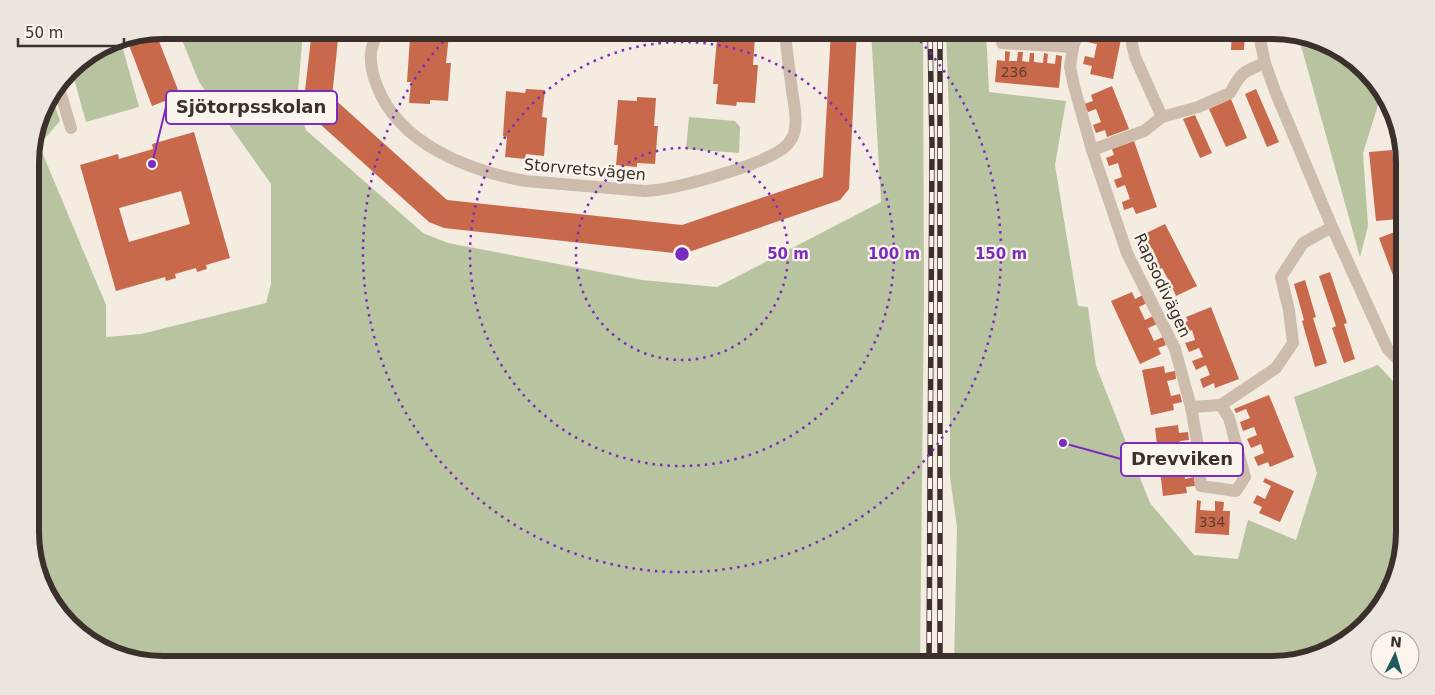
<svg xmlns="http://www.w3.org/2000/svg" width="1435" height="695" viewBox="0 0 1435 695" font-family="'DejaVu Sans',sans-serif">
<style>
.green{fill:#b8c4a0}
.building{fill:#c8694b;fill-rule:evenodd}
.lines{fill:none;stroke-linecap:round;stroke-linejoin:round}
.minor{stroke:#cdbbac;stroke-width:12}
.rail-casing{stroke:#3b302b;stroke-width:5.5}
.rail{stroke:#fbf5ee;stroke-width:4;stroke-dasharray:11;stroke-linecap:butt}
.ring{fill:none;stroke:#7b2cbf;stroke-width:2.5;stroke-dasharray:2.5 5}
.labels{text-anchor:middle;stroke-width:4.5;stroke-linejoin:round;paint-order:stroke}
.number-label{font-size:14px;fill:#5e3e33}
.street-label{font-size:16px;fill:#3b302b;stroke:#fbf5ee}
.rim{fill:none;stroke:#3b302b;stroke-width:6}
.centre{fill:#7b2cbf;stroke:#fbf5ee;stroke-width:2.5}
.ring-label{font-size:15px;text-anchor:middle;font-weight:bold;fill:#7b2cbf;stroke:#fbf5ee;stroke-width:4.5;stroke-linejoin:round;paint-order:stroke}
.leader{fill:none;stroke:#7b2cbf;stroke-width:2}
.callout-dot{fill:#7b2cbf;stroke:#fbf5ee;stroke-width:2}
.callout{fill:#fbf5ee;stroke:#7b2cbf;stroke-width:2}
.callout-label{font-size:18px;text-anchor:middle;font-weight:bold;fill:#3b302b}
</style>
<rect width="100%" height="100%" fill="#f4ebe1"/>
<g class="green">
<path d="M 178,30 L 303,30 L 297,105 L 306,130 L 423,233 L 448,243 L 642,280 L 717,287 L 881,202 L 871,30 L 923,30 L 924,296 L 920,665 L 162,665 L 111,655 L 57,613 L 31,550 L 30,153 L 44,104 L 51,94 L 60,121 L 39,145 L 106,305 L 106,337 L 141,334 L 266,303 L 271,284 L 271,184 L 199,82 Z"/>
<path d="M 946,30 L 986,30 L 989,92 L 1066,101 L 1055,165 L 1078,306 L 1088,307 L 1096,366 L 1150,503 L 1194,555 L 1238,559 L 1248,520 L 1296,540 L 1317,473 L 1294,397 L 1378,365 L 1405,394 L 1405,458 L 1402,464 L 1405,469 L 1405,533 L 1395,584 L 1346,643 L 1281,665 L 954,665 L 957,527 L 950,477 L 950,145 Z"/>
<path d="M 1298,35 L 1324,40 L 1377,81 L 1379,102 L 1363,153 L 1368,226 L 1360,257 Z"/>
<path d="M 120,38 L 139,107 L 86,122 L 71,68 L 75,63 L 112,40 Z"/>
<path d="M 689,117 L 735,121 L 740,127 L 739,153 L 686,149 Z"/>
</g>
<g class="building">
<path d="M 312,30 L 339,30 L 332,97 L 447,200 L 682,225 L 823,177 L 831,30 L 857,30 L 849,189 L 840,200 L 683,254 L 444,228 L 429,222 L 310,115 L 304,100 Z"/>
<path d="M 1055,30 L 1067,30 L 1067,33 L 1059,31 L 1057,40 L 1053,39 Z"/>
<path d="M 1099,30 L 1122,34 L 1113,79 L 1090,74 L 1092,66 L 1083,64 L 1085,56 L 1094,58 L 1097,44 L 1087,42 L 1089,34 L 1098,35 Z"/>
<path d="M 1232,30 L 1245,30 L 1244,50 L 1231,50 Z"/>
<path d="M 155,31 L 180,95 L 152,106 L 126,37 Z"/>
<path d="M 430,34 L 449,35 L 446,63 L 451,63 L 448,101 L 430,100 L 430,104 L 409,103 L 411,82 L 407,82 L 410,37 L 429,38 Z"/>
<path d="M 736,36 L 755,37 L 753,65 L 758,65 L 755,103 L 737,102 L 736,106 L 716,104 L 718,84 L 713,84 L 717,39 L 736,40 Z"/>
<path d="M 1005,51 L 1010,52 L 1009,61 L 1017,61 L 1018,52 L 1023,52 L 1022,61 L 1029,62 L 1030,53 L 1034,53 L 1034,62 L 1043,63 L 1044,53 L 1048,54 L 1047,63 L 1055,64 L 1056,55 L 1062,56 L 1059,88 L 995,82 L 997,60 L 1005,61 Z"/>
<path d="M 1112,86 L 1129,129 L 1107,137 L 1105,130 L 1096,133 L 1093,125 L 1101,122 L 1096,109 L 1088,112 L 1084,104 L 1093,101 L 1091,95 Z"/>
<path d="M 526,89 L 545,90 L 542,117 L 547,118 L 544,156 L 526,154 L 525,159 L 505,157 L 507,137 L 503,136 L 506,91 L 525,93 Z"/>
<path d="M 1256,89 L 1279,142 L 1267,147 L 1245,94 Z"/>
<path d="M 637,97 L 656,98 L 654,126 L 658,126 L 655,164 L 637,163 L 637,167 L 616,165 L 618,145 L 614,145 L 618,100 L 637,101 Z"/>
<path d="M 1231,99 L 1247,138 L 1226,147 L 1209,109 Z"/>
<path d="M 1195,115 L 1212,153 L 1200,158 L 1183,119 Z"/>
<path d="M 194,132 L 230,258 L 206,265 L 207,269 L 197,272 L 196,268 L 175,274 L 176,278 L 166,281 L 165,277 L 116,291 L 80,165 L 118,154 L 119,159 L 153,149 L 152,144 ZM 181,191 L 190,224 L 129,242 L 119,208 Z"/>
<path d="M 1134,141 L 1157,207 L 1136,214 L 1133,207 L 1124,210 L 1122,202 L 1130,199 L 1125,185 L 1117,188 L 1114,180 L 1122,177 L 1118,163 L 1109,166 L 1106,158 L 1114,155 L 1112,149 Z"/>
<path d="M 1392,150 L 1393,158 L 1402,157 L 1403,165 L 1394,166 L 1395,181 L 1404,180 L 1404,188 L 1396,189 L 1397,204 L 1404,203 L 1404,212 L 1398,212 L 1399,219 L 1376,221 L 1369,152 Z"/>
<path d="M 1165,224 L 1197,286 L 1176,296 L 1173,289 L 1164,293 L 1161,285 L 1169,281 L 1162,268 L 1154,272 L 1150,265 L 1158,261 L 1152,248 L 1143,252 L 1139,244 L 1147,240 L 1144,234 Z"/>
<path d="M 1400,230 L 1404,237 L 1404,302 L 1403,302 L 1379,238 Z"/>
<path d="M 1330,272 L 1347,323 L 1344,324 L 1355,359 L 1344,363 L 1332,328 L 1336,326 L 1319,276 Z"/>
<path d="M 1305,280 L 1316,317 L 1313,318 L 1327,363 L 1315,367 L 1302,321 L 1304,320 L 1294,284 Z"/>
<path d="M 1132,292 L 1135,299 L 1143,295 L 1147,303 L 1139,307 L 1145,320 L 1153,316 L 1157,324 L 1148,328 L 1154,341 L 1163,337 L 1166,345 L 1158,348 L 1161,354 L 1140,364 L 1111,301 Z"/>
<path d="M 1211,307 L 1239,379 L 1215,388 L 1214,383 L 1203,388 L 1200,379 L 1210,375 L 1206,365 L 1196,370 L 1192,361 L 1203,357 L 1199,348 L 1189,352 L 1185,343 L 1195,340 L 1192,330 L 1182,335 L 1178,325 L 1188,321 L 1186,317 Z"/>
<path d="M 1164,366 L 1165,373 L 1175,371 L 1176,379 L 1167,381 L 1169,388 L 1171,396 L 1180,394 L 1182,402 L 1173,404 L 1174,410 L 1151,415 L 1142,370 Z"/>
<path d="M 1269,395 L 1294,457 L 1270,467 L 1268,462 L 1258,466 L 1254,457 L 1264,453 L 1261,444 L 1251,448 L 1247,439 L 1257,435 L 1254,427 L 1243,431 L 1240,422 L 1250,418 L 1246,409 L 1236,413 L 1234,409 Z"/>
<path d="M 1178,425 L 1179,433 L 1188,432 L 1189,440 L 1180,441 L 1182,455 L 1191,454 L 1192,463 L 1183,464 L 1185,479 L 1194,477 L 1195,486 L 1186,487 L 1187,493 L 1163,496 L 1155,428 Z"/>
<path d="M 1265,478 L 1294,491 L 1280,522 L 1259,513 L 1262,507 L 1253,503 L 1257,495 L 1265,499 L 1271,486 L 1263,482 Z"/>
<path d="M 1197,500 L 1201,501 L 1200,510 L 1215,511 L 1215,501 L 1224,502 L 1223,511 L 1230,511 L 1229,535 L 1195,533 Z"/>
</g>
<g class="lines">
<g class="minor">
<path d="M 378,30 C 376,37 372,45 371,52 C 370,63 373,76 377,86 C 399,144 469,171 526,181 L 645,191 C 674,190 765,165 786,146 C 791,141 794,136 795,129 C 797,117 794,103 792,91 C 790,71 786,50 785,30"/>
<path d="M 1079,30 L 1073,47 L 1070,67 L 1074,86 L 1092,150 L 1127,253 L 1175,349 L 1191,407 L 1197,441 L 1201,486 L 1236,491 L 1245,477 L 1229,418 L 1221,405"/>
<path d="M 1132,30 L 1132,44 L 1135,57 L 1162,117"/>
<path d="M 1258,30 L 1265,63 L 1275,91 L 1332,227 L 1387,348 L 1405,367"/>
<path d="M 1002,43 L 1073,47"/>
<path d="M 58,85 L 71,128"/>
<path d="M 1092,150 L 1144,131 L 1162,117 L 1198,107 L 1230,93 C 1242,71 1243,72 1265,63"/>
<path d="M 1191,407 L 1221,405 L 1276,368 L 1293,343 L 1289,310 L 1281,277 L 1303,243 L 1332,227"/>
</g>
<g class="rail-casing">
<g id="rail">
<path d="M 929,665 L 932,145 L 930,30"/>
<path d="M 940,665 L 940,30"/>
</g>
</g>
<use href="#rail" class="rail"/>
</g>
<g class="ring">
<circle cx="682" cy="254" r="106"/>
<circle cx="682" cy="254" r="212"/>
<path d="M910 30A319 319 0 1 1 454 30"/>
</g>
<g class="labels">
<g class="number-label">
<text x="1014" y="77">236</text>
<text x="1212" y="527">334</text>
</g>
<g class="street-label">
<text transform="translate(585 169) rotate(5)" y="6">Storvretsvägen</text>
<text transform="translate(1163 285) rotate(65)" y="6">Rapsodivägen</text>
</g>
</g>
<path d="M0 0H1435V695H0ZM163 39H1272A124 124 0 0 1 1396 163V532A124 124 0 0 1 1272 656H163A124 124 0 0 1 39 532V163A124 124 0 0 1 163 39Z" fill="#ece5de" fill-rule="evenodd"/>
<path class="rim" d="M163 39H1272A124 124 0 0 1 1396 163V532A124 124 0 0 1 1272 656H163A124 124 0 0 1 39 532V163A124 124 0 0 1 163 39Z"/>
<circle cx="682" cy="254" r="8" class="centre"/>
<g class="ring-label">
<text x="788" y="259">50 m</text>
<text x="894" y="259">100 m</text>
<text x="1001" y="259">150 m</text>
</g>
<path class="leader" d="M152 164L166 107M1063 443L1121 459"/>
<g class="callout-dot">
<circle cx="152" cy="164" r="5"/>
<circle cx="1063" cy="443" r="5"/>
</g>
<g class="callout">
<rect x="166" y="91" width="171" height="33" rx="5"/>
<rect x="1121" y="443" width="122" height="33" rx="5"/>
</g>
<g class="callout-label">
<text x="251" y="113">Sjötorpsskolan</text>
<text x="1182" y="465">Drevviken</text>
</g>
<g transform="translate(1395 655) rotate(5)"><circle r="24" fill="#fbf5ee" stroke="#aea6a0"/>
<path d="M0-4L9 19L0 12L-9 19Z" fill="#1f5a5e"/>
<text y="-8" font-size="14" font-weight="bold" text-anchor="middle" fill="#3b302b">N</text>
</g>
<path d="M18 38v8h106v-8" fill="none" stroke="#3b302b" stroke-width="2.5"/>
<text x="25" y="38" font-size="15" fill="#3b302b" stroke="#fbf5ee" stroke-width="4" paint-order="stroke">50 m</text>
</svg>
